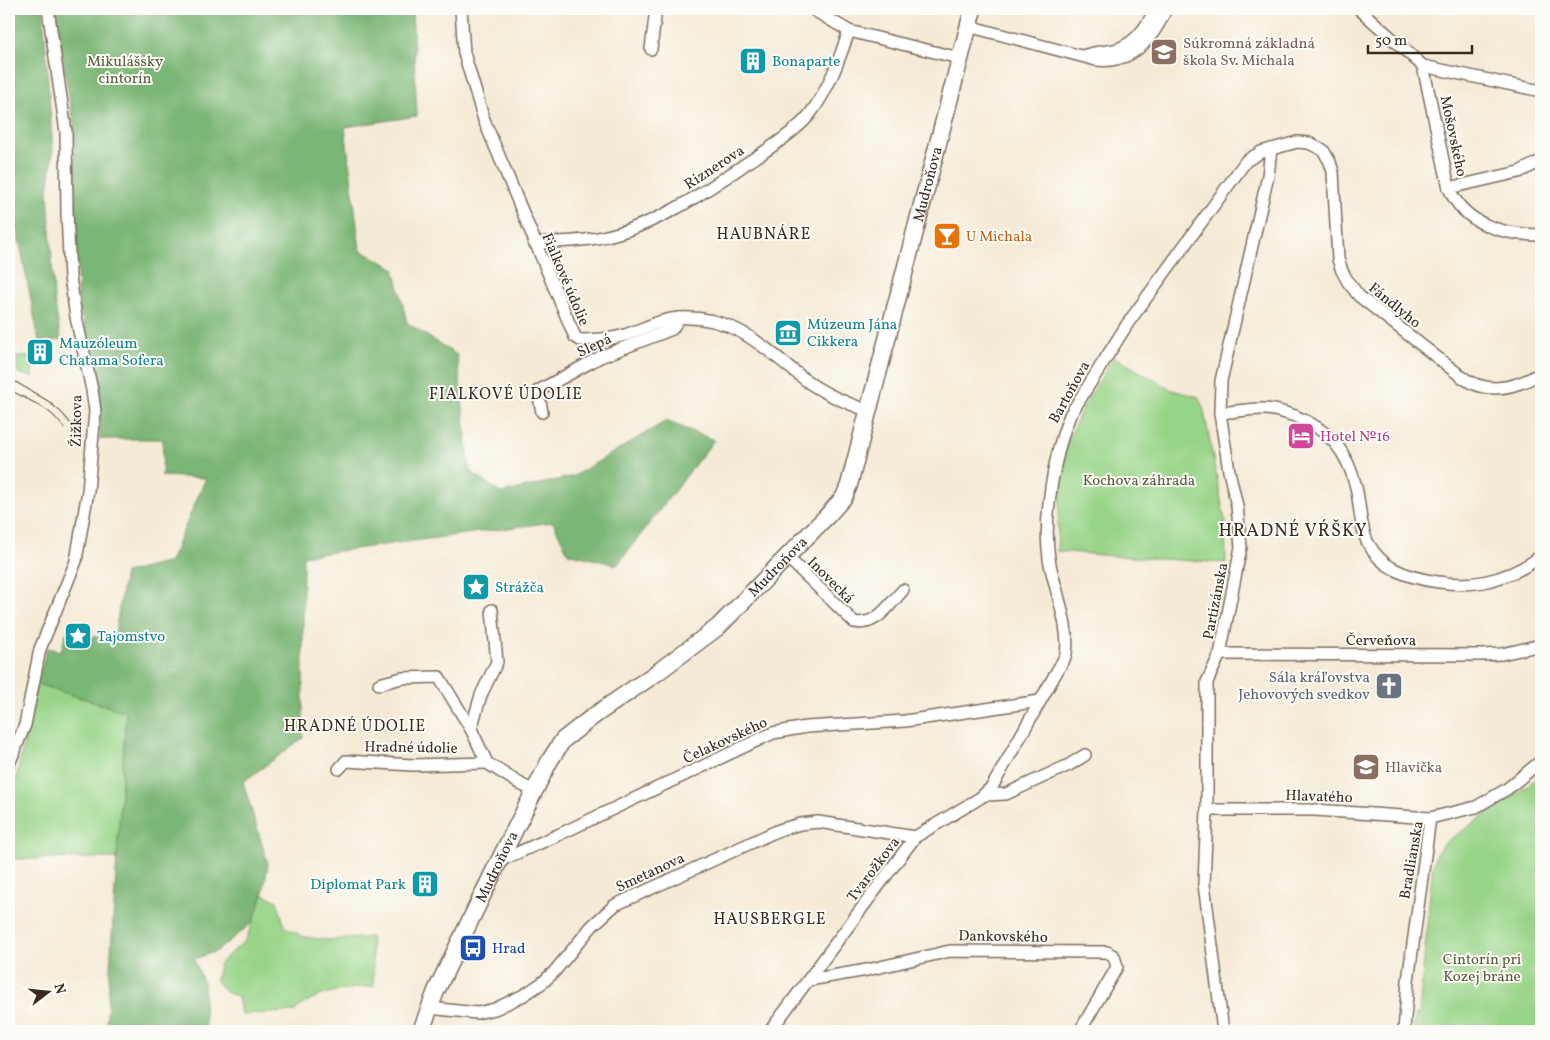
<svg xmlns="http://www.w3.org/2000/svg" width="1550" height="1040" viewBox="0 0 1550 1040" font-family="Vollkorn,serif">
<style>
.green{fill:#98d488;stroke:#6a7f53}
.forest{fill:#7ab674;stroke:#5a7049}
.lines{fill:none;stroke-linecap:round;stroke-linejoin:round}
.street-casing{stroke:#7c6d5e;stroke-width:14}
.secondary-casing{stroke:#7c6d5e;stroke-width:19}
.street{stroke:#fff;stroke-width:11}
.secondary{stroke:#fff;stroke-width:16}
.tram{stroke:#3b2a1e;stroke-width:1}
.labels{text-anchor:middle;stroke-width:4;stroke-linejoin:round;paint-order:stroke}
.education-label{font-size:15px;fill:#785e54;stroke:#fdfcf7;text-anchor:start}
.park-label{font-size:15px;fill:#575d3e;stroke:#fdfcf7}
.culture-label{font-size:15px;fill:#0d838f;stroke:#fdfcf7;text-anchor:start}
.street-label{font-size:15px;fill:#3b2a1e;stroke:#fdfcf7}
.food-label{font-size:15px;fill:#c56008;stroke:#fdfcf7;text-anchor:start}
.hotel-label{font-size:15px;fill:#b23c85;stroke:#fdfcf7;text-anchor:start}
.worship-label{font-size:15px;fill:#5b616d;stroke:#fdfcf7;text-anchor:end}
.transit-label{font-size:15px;fill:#164399;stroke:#fdfcf7;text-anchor:start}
.neighbourhood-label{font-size:16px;letter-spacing:1px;fill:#3b2a1e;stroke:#fdfcf7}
.quarter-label{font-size:18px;letter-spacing:1px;fill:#3b2a1e;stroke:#fdfcf7}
</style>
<rect width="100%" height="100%" fill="#fdfcf7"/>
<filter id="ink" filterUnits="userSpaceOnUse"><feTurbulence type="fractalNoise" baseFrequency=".02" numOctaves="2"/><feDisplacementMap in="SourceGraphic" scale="10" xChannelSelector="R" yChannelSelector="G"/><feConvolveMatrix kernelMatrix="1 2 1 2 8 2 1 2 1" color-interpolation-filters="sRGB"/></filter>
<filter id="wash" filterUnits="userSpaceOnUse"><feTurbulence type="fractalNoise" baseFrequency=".0096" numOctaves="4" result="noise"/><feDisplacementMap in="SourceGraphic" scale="20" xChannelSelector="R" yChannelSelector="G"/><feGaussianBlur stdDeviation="1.12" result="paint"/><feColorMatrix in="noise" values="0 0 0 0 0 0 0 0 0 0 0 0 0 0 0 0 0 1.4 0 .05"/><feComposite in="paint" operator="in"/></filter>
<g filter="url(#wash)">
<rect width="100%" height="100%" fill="#f5ead6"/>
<g class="green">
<path d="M 17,357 L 32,357 L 33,377 L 18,373 Z"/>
<path d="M 1114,357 L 1172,390 L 1199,397 L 1204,411 L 1225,521 L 1226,563 L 1113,556 L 1057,551 L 1058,524 L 1065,448 L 1082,409 Z"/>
<path d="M 37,684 L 126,712 L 117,858 L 9,859 L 9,811 Z"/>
<path d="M 1541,775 L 1541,1031 L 1413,1031 L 1416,1014 L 1419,1014 L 1432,871 L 1436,854 L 1443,844 L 1530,784 Z"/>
<path d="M 263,894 L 277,901 L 285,927 L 304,937 L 330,940 L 371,937 L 374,986 C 348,989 313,991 294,1012 L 241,1014 L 238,996 L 225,992 L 216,981 L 219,965 L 223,960 L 246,940 Z"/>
</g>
<g class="forest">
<path d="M 9,9 L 43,9 L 53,152 L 48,191 L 54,299 L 61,340 L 39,341 L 18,234 L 9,208 Z"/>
<path d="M 56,9 L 412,9 L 417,116 L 345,127 L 360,250 L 394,268 L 407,323 L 457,355 L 470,471 L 501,493 L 574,476 L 666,421 L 714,440 L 617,565 L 568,553 L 553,522 L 303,556 L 303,738 L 243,782 L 268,864 L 263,894 L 253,922 L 217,951 L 194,959 L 204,984 L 205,1031 L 106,1031 L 126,712 L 37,684 L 47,648 L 61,651 L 66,633 L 114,639 L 125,573 L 170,562 L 206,478 L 162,476 L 163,439 L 100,439 L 100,384 L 78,303 L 74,125 L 61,51 Z"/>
</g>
</g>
<g filter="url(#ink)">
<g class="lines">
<g class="street-casing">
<g id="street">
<path d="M 461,9 L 464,53 L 484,120 L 575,337 L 580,340 C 593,339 608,340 621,336 C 641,331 658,319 679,318 C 739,315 767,352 811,384 C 829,396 849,404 869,411"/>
<path d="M 812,9 L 849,31 L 959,58"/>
<path d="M 1359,9 L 1423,66 L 1449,188 C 1464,225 1504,235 1541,235"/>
<path d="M 968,26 L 1096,60 C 1133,64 1153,39 1166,9"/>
<path d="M 651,49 L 656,9"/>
<path d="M 1083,56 C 1093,52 1103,52 1114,50 C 1134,45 1147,27 1155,9"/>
<path d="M 1423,66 L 1541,91"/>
<path d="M 1449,188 L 1519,172 L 1541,161"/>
<path d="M 534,243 C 557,242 580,242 602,237 C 656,226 703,193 747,163 C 766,151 797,131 810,114 C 829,89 839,60 849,31"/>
<path d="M 542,412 L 538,391 L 600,357 L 672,329 L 679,318"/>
<path d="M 1220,413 C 1235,412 1251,408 1265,409 C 1275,409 1285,413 1295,416 C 1330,430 1347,451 1356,487 C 1360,503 1360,529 1368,543 C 1374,554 1382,563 1394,569 C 1416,581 1458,587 1483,582 C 1504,578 1524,569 1541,556"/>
<path d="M 787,557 L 854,622 C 876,627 890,604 903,590"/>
<path d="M 1220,654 L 1482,655 L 1502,654 L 1541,645"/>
<path d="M 379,684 L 402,678 L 439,677 L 471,729 L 487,763 L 522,785 L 535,791"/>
<path d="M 471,729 L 481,695 L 497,662 L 492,610"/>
<path d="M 9,764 L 25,725 L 40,649 L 76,561 L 88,491 L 95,411 L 92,390 L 76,317 L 70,277 L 67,213 L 66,132 L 48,9"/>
<path d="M 339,769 L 346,761 L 413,765 L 487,763"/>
<path d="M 985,795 L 1006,794 L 1069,765 L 1085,755"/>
<path d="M 1207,810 L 1315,810 L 1430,818 L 1476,807 L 1507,789 L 1541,761"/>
<path d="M 499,861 L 558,835 L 773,733 L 806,727 L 905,721 L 1040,701"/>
<path d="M 809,980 L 867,970 L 950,951 L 1107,952 L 1114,956 L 1117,967 L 1080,1031"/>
<path d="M 429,1008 L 477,1013 L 495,1009 L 524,995 L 542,983 L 554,972 L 592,926 L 615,905 L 779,830 L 800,824 L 818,822 L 915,837"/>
<path d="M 770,1031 L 915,837 L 980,798 L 992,787 L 1065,657 C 1073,634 1053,584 1049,559 C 1043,517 1054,454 1070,415 L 1128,323 L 1246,161 L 1261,152 L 1297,142 L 1309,143 L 1323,150 L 1330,162 L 1333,172 L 1338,259 L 1342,271 L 1348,282 L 1359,296 L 1462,377 C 1488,396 1516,388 1541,373"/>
<path d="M 1223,1031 L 1204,884 L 1207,810 L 1207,682 L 1220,654 L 1241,547 L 1237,506 L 1229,471 L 1220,413 L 1221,381 L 1268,176 L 1271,149"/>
<path d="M 1404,1031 L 1408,981 L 1430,818"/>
</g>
</g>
<g class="secondary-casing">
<g id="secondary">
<path id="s1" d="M 421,1031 L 436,991 L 499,861 L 550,760 L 563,740 L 595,715 L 655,674 L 718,627 L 829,514 L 844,497 L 849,485 L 973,9"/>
</g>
</g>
<use href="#street" class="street"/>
<use href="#secondary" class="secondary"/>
<g class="tram">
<path d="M 9,378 L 48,401 L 62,413 L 71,424"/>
<path d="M 9,389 C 31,403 48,405 64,428"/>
</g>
</g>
</g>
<defs>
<g id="school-square" transform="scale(1.4375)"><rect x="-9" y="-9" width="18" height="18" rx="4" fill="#8d6e63" stroke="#fdfcf7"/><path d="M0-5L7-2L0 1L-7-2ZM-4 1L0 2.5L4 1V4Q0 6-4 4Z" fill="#fff"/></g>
<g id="building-square" transform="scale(1.4375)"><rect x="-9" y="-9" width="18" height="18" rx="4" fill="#0f9aa8" stroke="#fdfcf7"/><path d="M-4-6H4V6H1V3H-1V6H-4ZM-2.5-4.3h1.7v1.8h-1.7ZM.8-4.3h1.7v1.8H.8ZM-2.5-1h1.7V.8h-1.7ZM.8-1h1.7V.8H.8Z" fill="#fff"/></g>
<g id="bar-square" transform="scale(1.4375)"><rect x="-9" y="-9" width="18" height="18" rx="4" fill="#e8710a" stroke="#fdfcf7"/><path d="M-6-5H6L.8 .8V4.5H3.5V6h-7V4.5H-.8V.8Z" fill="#fff"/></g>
<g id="museum-square" transform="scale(1.4375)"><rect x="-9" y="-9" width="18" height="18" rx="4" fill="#0f9aa8" stroke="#fdfcf7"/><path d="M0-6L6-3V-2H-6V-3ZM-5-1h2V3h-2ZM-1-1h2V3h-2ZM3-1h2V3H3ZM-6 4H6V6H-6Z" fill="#fff"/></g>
<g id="hotel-square" transform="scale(1.4375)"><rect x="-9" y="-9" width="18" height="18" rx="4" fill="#d1479c" stroke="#fdfcf7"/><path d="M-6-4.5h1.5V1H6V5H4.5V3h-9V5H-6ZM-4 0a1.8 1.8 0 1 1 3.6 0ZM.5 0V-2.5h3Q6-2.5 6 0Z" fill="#fff"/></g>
<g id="sight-square" transform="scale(1.4375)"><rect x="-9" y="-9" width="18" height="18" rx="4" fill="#0f9aa8" stroke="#fdfcf7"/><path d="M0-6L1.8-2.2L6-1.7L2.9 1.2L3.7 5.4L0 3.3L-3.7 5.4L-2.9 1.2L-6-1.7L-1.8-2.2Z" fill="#fff"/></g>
<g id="church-square" transform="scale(1.4375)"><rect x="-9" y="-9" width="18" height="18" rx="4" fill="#6b7280" stroke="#fdfcf7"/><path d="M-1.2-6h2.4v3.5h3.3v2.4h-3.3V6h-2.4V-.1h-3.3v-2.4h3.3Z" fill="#fff"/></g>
<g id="bus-square" transform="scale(1.4375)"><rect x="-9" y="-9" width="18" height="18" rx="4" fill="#1a4fb4" stroke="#fdfcf7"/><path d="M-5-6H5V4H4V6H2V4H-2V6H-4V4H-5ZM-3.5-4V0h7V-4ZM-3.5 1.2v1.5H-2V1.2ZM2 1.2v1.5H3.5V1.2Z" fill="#fff"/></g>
</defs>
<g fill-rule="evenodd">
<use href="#school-square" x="1164" y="52"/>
<use href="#building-square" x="753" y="61"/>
<use href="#bar-square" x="947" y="236"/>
<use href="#museum-square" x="788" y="333"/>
<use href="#building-square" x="40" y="352"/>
<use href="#hotel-square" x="1301" y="436"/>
<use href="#sight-square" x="476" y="587"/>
<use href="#sight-square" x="78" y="636"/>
<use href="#church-square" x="1389" y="686"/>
<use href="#school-square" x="1366" y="767"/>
<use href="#building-square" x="425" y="884"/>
<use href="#bus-square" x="473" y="948"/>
</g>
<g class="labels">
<g class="education-label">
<text x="1183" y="48">Súkromná základná<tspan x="1183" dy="17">škola Sv. Michala</tspan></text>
<text x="1385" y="772">Hlavička</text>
</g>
<g class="park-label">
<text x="125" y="66">Mikulášsky<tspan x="125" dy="17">cintorín</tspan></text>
<text x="1139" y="485">Kochova záhrada</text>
<text x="1482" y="964">Cintorín pri<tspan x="1482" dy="17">Kozej bráne</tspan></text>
</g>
<g class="culture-label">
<text x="772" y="66">Bonaparte</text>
<text x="807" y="329">Múzeum Jána<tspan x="807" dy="17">Cikkera</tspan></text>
<text x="59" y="348">Mauzóleum<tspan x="59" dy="17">Chatama Sofera</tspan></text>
<text x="495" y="592">Strážča</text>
<text x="97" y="641">Tajomstvo</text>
<text x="406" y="889" text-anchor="end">Diplomat Park</text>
</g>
<g class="street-label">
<text transform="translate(1454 136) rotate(78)" y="5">Mošovského</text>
<text transform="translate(714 167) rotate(-33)" y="5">Riznerova</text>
<text dy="5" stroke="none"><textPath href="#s1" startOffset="1021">Mudroňova</textPath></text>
<text transform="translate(566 279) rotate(67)" y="5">Fialkové údolie</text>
<text transform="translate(1395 305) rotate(39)" y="5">Fándlyho</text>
<text transform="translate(594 345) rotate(-25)" y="5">Slepá</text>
<text transform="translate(1069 392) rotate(-61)" y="5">Bartoňova</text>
<text transform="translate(76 421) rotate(-89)" y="5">Žižkova</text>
<text dy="5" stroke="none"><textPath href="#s1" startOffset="601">Mudroňova</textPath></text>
<text transform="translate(831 580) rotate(45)" y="5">Inovecká</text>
<text transform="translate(1215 601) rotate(-79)" y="5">Partizánska</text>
<text x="1381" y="645">Červeňova</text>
<text transform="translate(725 740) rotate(-25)" y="5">Čelakovského</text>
<text transform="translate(411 747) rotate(1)" y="5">Hradné údolie</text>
<text transform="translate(1319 796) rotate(2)" y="5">Hlavatého</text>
<text transform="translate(1411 860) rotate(-80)" y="5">Bradlianska</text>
<text dy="5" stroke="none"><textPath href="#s1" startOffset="181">Mudroňova</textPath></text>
<text transform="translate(873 869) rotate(-53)" y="5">Tvarožkova</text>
<text transform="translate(650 872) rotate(-25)" y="5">Smetanova</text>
<text transform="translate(1003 936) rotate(1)" y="5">Dankovského</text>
</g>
<g class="food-label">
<text x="966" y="241">U Michala</text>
</g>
<g class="hotel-label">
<text x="1320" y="441">Hotel №16</text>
</g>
<g class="worship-label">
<text x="1370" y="682">Sála kráľovstva<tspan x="1370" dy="17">Jehovových svedkov</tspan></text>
</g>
<g class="transit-label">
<text x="492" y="953">Hrad</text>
</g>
<g class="neighbourhood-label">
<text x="764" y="239">HAUBNÁRE</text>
<text x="506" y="399">FIALKOVÉ ÚDOLIE</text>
<text x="355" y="731">HRADNÉ ÚDOLIE</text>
<text x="770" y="924">HAUSBERGLE</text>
</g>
<g class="quarter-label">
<text x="1293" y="536">HRADNÉ VŔŠKY</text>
</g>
</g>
<rect width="1550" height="1040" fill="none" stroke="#fdfcf7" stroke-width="30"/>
<g transform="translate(48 992) rotate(74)" stroke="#fdfcf7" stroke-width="4" paint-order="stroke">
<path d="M0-4L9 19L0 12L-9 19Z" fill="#3b2a1e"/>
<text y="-8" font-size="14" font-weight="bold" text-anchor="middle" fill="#3b2a1e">N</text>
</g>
<path d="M1368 45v8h104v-8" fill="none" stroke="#3b2a1e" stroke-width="2.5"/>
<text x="1375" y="45" font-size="15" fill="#3b2a1e" stroke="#fdfcf7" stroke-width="4" paint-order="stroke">50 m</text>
</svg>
